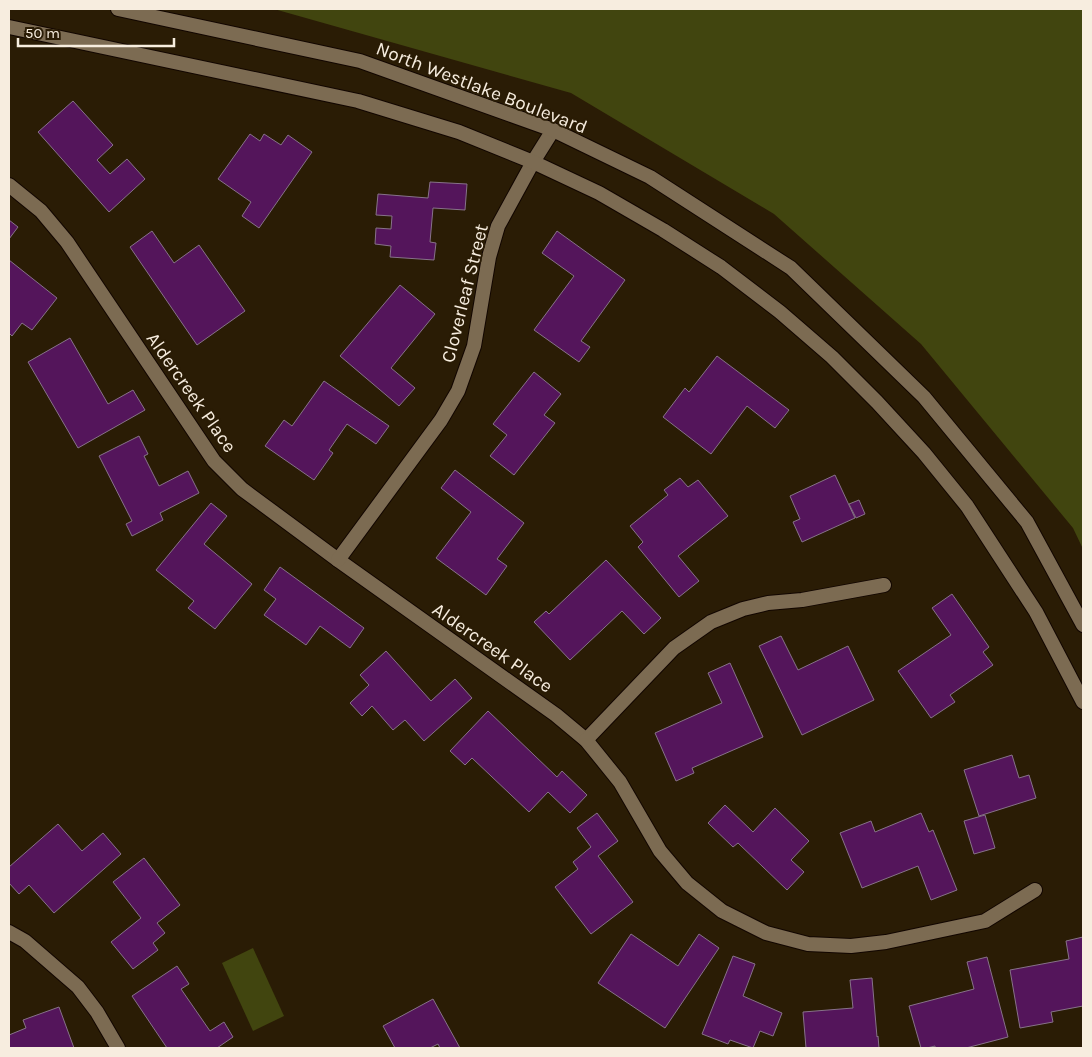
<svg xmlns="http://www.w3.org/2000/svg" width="1092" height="1057" viewBox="0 0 1092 1057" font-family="Karla,sans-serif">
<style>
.green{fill:#41450f}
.building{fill:#54155b;stroke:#877289}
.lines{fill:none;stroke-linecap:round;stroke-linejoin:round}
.minor-casing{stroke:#120600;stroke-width:16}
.secondary-casing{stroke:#120600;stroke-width:16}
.minor{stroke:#7c6b52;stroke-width:14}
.secondary{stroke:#7c6b52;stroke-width:14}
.labels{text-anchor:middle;stroke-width:4;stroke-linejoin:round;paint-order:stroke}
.street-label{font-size:19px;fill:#f7eddf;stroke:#2a1c05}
</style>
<rect width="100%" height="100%" fill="#2a1c05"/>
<g class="green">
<path d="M 274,9 L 1083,9 L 1083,549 L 1073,528 L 921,344 L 774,214 L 571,93 Z"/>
<path d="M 253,948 L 284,1016 L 253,1031 L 222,963 Z"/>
</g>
<g class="building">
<path d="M 73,101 L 113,145 L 97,160 L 110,174 L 127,159 L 145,179 L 109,212 L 38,132 Z"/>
<path d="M 250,134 L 260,141 L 264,134 L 281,145 L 288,135 L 312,152 L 259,228 L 242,216 L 251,202 L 218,179 Z"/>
<path d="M 430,182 L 467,184 L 465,210 L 433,208 L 430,242 L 436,243 L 434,260 L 390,257 L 391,246 L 375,244 L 376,228 L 391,229 L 392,216 L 376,215 L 378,194 L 428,198 Z"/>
<path d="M 9,220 L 18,227 L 9,239 Z"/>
<path d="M 152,231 L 174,263 L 199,245 L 245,311 L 197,345 L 130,247 Z"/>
<path d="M 557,231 L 625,280 L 581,341 L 590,347 L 579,362 L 534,330 L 574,276 L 542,253 Z"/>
<path d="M 9,260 L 57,298 L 32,330 L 22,323 L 12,336 L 9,333 Z"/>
<path d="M 400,285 L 435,314 L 391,368 L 415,388 L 399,406 L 340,356 Z"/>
<path d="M 70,338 L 108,404 L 133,390 L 145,410 L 78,448 L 28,362 Z"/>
<path d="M 717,356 L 789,410 L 775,428 L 747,406 L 711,454 L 663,417 L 685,388 L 689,392 Z"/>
<path d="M 534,372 L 561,394 L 544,415 L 555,423 L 514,475 L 490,456 L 507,435 L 493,424 Z"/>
<path d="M 324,381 L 389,426 L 376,444 L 347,424 L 329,450 L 333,453 L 314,480 L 265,446 L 284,420 L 292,426 Z"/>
<path d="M 139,436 L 148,454 L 144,456 L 159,486 L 188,471 L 199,493 L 160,513 L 163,520 L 132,536 L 126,524 L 132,521 L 99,456 Z"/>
<path d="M 455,470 L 524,523 L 497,559 L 507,566 L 486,595 L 436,558 L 471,512 L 441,488 Z"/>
<path d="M 835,475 L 855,518 L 802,542 L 793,522 L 800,519 L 790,496 Z"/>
<path d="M 680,478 L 688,487 L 698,480 L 728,516 L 678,556 L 699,581 L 679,597 L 638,547 L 643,542 L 630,526 L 668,495 L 664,490 Z"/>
<path d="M 859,500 L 865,514 L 856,518 L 849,504 Z"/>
<path d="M 211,503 L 227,516 L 204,544 L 252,584 L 215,629 L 188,608 L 194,601 L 156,570 Z"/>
<path d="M 606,560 L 661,618 L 644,634 L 622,611 L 570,660 L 534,622 L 546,611 L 549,614 Z"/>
<path d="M 280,567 L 364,628 L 350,648 L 320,626 L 306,645 L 264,615 L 276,599 L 264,590 Z"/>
<path d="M 952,594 L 989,647 L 983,652 L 993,665 L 950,695 L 955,702 L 931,718 L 898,671 L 951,635 L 932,608 Z"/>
<path d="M 781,636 L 798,670 L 848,646 L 874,700 L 802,735 L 759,646 Z"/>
<path d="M 386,651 L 431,701 L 455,679 L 472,698 L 424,741 L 405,720 L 393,730 L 372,706 L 362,716 L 350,703 L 369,685 L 360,675 Z"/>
<path d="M 730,663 L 763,737 L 692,768 L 694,773 L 676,781 L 655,733 L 722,703 L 708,673 Z"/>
<path d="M 488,711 L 557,777 L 562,771 L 587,795 L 570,813 L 548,792 L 529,812 L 472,758 L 465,765 L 450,751 Z"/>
<path d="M 1012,755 L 1019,778 L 1029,775 L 1036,798 L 979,816 L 964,770 Z"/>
<path d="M 725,805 L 753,832 L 775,808 L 809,841 L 791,860 L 804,872 L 787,890 L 738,843 L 733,847 L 708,823 Z"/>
<path d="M 597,813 L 618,841 L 598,856 L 633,902 L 591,934 L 555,887 L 578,869 L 573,862 L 591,847 L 577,828 Z"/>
<path d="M 921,813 L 929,832 L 933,830 L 957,890 L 931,900 L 918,866 L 862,888 L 840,833 L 871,821 L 875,832 Z"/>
<path d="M 985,815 L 995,848 L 974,854 L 964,821 Z"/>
<path d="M 58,824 L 82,851 L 103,833 L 121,854 L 54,913 L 29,885 L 19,894 L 9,883 L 9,867 Z"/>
<path d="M 144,858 L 180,905 L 157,923 L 165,933 L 153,943 L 158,950 L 133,969 L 111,942 L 141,918 L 113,882 Z"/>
<path d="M 631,934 L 678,966 L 699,934 L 719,948 L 665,1028 L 598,983 Z"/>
<path d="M 1083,937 L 1083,1006 L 1051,1012 L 1053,1022 L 1020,1028 L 1010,970 L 1069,959 L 1066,941 Z"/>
<path d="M 733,956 L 755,964 L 743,996 L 782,1013 L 773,1036 L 760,1031 L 753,1048 L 730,1040 L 728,1044 L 702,1034 Z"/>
<path d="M 987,957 L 1008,1037 L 966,1048 L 935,1048 L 935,1046 L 927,1048 L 921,1048 L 909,1006 L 974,989 L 967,962 Z"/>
<path d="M 177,966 L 189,984 L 181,989 L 210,1031 L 224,1022 L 233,1037 L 217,1048 L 167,1048 L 132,996 Z"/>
<path d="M 872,978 L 877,1037 L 878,1036 L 879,1048 L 806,1048 L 803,1012 L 853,1008 L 850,980 Z"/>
<path d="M 433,999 L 460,1048 L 440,1048 L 438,1044 L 430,1048 L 395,1048 L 383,1026 Z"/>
<path d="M 59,1007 L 74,1048 L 9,1048 L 9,1035 L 26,1028 L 23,1020 Z"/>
</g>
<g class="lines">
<g class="minor-casing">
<g id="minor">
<path d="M 9,185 L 41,211 L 67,242 L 214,461 L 242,489 L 338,560 L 556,715 L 586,740 L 620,782 L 660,851 L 687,883 L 722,911 L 766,933 L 808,944 L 851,946 L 886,942 L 985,921 L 1035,890"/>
<path d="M 338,560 L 441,420 L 458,391 L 474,346 L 489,257 L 498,226 L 533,162 L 553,130"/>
<path d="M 586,740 L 674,648 L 711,622 L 743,609 L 768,603 L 802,600 L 884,585"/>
<path d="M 9,932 L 25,941 L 78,987 L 97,1012 L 118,1048"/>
</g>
</g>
<g class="secondary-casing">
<g id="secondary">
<path d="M 118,9 L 360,61 L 553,130 L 650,177 L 791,268 L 924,397 L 1027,522 L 1083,625"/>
<path d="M 9,27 L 358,101 L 459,132 L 533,162 L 599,193 L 663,230 L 721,267 L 780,312 L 832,357 L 877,402 L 924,453 L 967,506 L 1036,612 L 1083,702"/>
</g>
</g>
<use href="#minor" class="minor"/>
<use href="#secondary" class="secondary"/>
</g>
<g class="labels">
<g class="street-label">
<text transform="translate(482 87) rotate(21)" y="7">North Westlake Boulevard</text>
<text transform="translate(464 293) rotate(-76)" y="7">Cloverleaf Street</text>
<text transform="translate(192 392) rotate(55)" y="7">Aldercreek Place</text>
<text transform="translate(493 647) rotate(35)" y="7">Aldercreek Place</text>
</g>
</g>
<rect width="1092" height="1057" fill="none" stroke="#f7eddf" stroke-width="20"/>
<path d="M18 38v8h156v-8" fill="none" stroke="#f7eddf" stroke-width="2.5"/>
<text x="25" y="38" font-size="15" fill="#f7eddf" stroke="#2a1c05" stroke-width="4" paint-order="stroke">50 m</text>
</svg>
